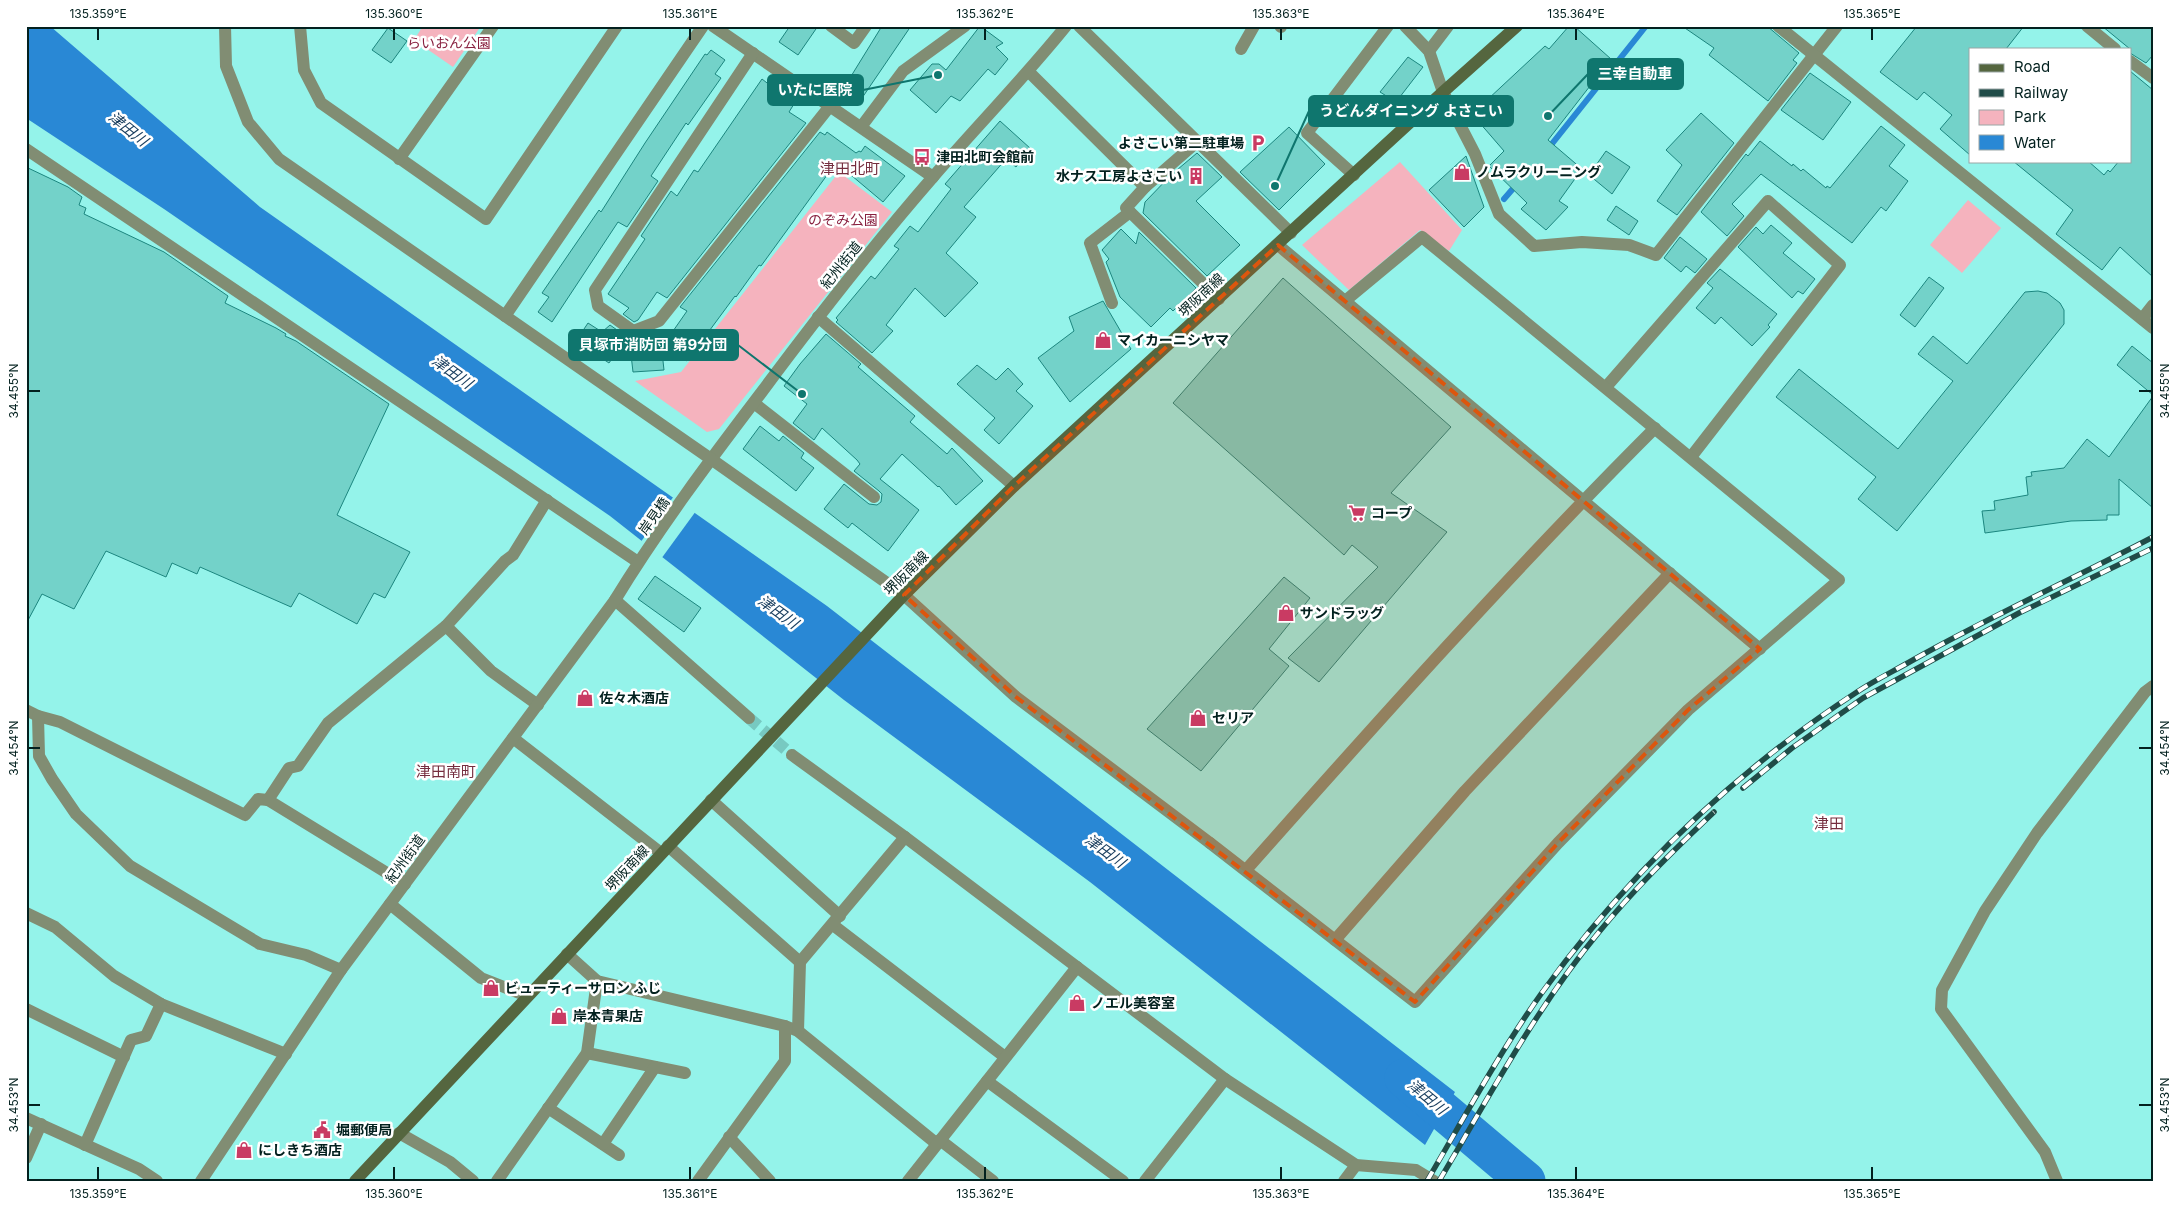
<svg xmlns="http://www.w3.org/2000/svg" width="2179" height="1207" viewBox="0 0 2179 1207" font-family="Inter,'Noto Sans JP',sans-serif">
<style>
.green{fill:#f5b3be}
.water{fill:#2988d5}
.pier{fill:#94f3ea}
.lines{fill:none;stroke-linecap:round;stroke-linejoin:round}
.stream{stroke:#2988d5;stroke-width:6}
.river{stroke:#2988d5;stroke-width:39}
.building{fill:#73d2c9;stroke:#1c867f}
.minor-tunnel{stroke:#77c9c1;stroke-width:12;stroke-dasharray:12 6;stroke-linecap:butt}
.minor{stroke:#818d73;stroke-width:12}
.tertiary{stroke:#818d73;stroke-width:12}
.secondary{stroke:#55663f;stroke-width:12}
.rail-casing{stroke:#204c48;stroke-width:5.5}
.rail{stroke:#fff;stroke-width:4;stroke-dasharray:11;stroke-linecap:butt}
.marked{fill:#dd560d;fill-opacity:0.2;stroke:#dd560d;stroke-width:4;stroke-dasharray:10 6;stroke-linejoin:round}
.ticks{fill:none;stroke:#03211f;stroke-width:2}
.labels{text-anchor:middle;stroke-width:5;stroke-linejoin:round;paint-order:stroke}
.park-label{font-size:14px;fill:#892140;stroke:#fff}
.poi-label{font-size:14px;font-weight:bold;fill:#03211f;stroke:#fff;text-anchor:start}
.street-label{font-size:14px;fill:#03211f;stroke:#fff}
.water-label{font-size:15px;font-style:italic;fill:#1c4060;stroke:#fff}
.neighbourhood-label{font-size:15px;fill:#752e3f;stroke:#fff}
.leader{fill:none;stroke:#0f766e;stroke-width:2}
.callout-dot{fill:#0f766e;stroke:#fff;stroke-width:2}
.callout{fill:#0f766e;stroke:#0f766e;stroke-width:2}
.callout-label{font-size:15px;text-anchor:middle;font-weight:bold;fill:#fff}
.neatline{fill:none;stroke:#03211f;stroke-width:2}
.ticks-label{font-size:12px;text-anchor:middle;fill:#03211f}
</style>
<rect width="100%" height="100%" fill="#94f3ea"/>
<g class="green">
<path d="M 423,26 L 481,26 L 453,67 L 414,40 Z"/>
<path d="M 1400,162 L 1462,230 L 1449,251 L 1420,230 L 1349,290 L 1302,245 Z"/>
<path d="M 839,172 L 892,212 L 719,429 L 707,432 L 635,381 L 681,372 Z"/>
<path d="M 1968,200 L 2001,228 L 1962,273 L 1930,245 Z"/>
</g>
<path class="water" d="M 26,26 L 50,26 L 260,207 L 827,606 L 1455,1092 L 1425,1145 L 1090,882 L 844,700 L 610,516 L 164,209 L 26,118 Z"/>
<path class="pier" d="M 674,496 L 696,511 L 661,559 L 640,543 Z"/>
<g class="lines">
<g class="stream">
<path d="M 1547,150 L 1646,26"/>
<path d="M 1504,199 L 1517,184"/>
</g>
<path class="river" d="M 1404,1078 L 1526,1181"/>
</g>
<g class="building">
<path d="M 790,26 L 818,26 L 798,55 L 779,42 Z"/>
<path d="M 882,26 L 911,26 L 862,98 L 845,86 Z"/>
<path d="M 980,26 L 1003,43 L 996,47 L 1008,59 L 995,75 L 988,69 L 960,101 L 951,96 L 936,113 L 910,90 L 932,64 L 939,64 L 946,70 Z"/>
<path d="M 1569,26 L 1574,26 L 1611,59 L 1548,140 L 1582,169 L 1559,201 L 1568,207 L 1546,230 L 1521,209 L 1527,203 L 1489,166 L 1504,151 L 1472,114 L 1545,46 L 1549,49 Z"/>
<path d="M 1682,26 L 1767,26 L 1799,53 L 1793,60 L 1797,63 L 1768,101 L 1709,55 L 1714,48 Z"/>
<path d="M 1917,26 L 2024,26 L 2006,49 L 1970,49 L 1970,155 L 1940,129 L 1952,115 L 1924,92 L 1917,100 L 1880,72 Z"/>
<path d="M 2102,26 L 2153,26 L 2153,55 L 2146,63 L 2130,53 L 2130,49 Z"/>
<path d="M 388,28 L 407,41 L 391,63 L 372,50 Z"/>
<path d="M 711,50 L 725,60 L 715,74 L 721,78 L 688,125 L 686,123 L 651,176 L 658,181 L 627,227 L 618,222 L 552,322 L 538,312 L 549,297 L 542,293 L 599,210 L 601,212 L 645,143 L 705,54 L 707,55 Z"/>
<path d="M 1408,57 L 1423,67 L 1396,102 L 1380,92 Z"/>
<path d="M 2130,71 L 2153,90 L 2153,277 L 2120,247 L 2102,270 L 2056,234 L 2073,210 L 2013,161 L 2088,161 L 2104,175 L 2108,170 L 2110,172 L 2119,161 L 2130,161 Z"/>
<path d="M 1810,73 L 1851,102 L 1823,140 L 1781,110 Z"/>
<path d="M 762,79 L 794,104 L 789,112 L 806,123 L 667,298 L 657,292 L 638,320 L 634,322 L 623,314 L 629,308 L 608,294 L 645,239 L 641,236 L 671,191 L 677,196 L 694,170 L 698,172 Z"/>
<path d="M 1701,113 L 1734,143 L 1677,215 L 1657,201 L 1682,165 L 1666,150 Z"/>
<path d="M 1000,121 L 1031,149 L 1016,167 L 1006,159 L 964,207 L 976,217 L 946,253 L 978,283 L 945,317 L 915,288 L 886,325 L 893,331 L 872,353 L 836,322 L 838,320 L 836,318 L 871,276 L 875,279 L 899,249 L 894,246 L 910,226 L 918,232 L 951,189 L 945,184 Z"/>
<path d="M 1881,126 L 1905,145 L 1889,166 L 1908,181 L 1886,211 L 1881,207 L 1852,243 L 1761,174 L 1732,204 L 1744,216 L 1727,236 L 1701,212 L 1746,154 L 1748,156 L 1760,141 L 1792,166 L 1793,164 L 1801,171 L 1803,169 L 1826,188 L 1827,186 L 1830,188 Z"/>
<path d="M 1289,127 L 1325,164 L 1279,210 L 1240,172 Z"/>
<path d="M 820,132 L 825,135 L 827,132 L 856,153 L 859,151 L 861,152 L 865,146 L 905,176 L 883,202 L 839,165 L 833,172 L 830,171 L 761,266 L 759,265 L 736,297 L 735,296 L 687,361 L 664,344 L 687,311 L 680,307 Z"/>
<path d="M 1606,151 L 1630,167 L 1612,194 L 1589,175 Z"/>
<path d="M 1197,153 L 1222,177 L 1196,201 L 1240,245 L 1207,276 L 1143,213 L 1145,202 L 1171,175 Z"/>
<path d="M 1466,156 L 1484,207 L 1464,227 L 1429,190 Z"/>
<path d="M 26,167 L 68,187 L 82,197 L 79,205 L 86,208 L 84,214 L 164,252 L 228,296 L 225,303 L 276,328 L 286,334 L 285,336 L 296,341 L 389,404 L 337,515 L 410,552 L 385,598 L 374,593 L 357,624 L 299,593 L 291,607 L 200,567 L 197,574 L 172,563 L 166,577 L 106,551 L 74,609 L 42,594 L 26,624 Z"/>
<path d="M 1616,206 L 1638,221 L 1629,235 L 1607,220 Z"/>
<path d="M 1771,225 L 1792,243 L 1783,253 L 1815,279 L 1803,294 L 1798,291 L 1792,298 L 1738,247 L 1756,227 L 1763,234 Z"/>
<path d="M 1121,229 L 1136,244 L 1139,232 L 1196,288 L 1173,311 L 1170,308 L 1151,327 L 1120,297 L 1106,262 L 1109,259 L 1102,250 Z"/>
<path d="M 1680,237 L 1707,259 L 1695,273 L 1686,266 L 1681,272 L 1664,258 Z"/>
<path d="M 1720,269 L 1777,314 L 1768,325 L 1770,327 L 1752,346 L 1721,317 L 1715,324 L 1696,308 L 1713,288 L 1707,283 Z"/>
<path d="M 1929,277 L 1944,288 L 1915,327 L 1900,315 Z"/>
<path d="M 1283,278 L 1451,427 L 1391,493 L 1447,532 L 1319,682 L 1288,658 L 1378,567 L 1352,545 L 1344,555 L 1173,403 Z"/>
<path d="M 2038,291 L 2047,293 L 2060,303 L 2064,310 L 2064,324 L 1897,531 L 1858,499 L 1876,477 L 1776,397 L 1799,369 L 1898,449 L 1953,381 L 1918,354 L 1933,336 L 1967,364 L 2025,292 Z"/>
<path d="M 1103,301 L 1131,349 L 1070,402 L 1038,358 L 1074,331 L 1069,317 Z"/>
<path d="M 588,323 L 602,332 L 610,325 L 627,337 L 609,363 L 576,341 Z"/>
<path d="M 826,334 L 861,364 L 858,367 L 915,416 L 910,422 L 947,454 L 952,448 L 983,481 L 956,505 L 939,486 L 938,487 L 902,454 L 880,479 L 919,510 L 888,551 L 852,523 L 848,528 L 824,509 L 844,484 L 869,504 L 877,505 L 881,502 L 882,494 L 879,491 L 854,471 L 860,464 L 857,460 L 822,428 L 814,440 L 793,423 L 807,404 L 784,386 L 800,364 Z"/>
<path d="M 661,343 L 664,370 L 633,372 L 630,346 Z"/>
<path d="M 2132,346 L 2153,363 L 2153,395 L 2117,365 Z"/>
<path d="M 977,365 L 996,380 L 1008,368 L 1023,384 L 1016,391 L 1033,406 L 999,444 L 984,430 L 995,418 L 957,384 Z"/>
<path d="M 2153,396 L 2153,508 L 2119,479 L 2119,515 L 2107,515 L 2107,520 L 2071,521 L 1985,533 L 1982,511 L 1995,510 L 1994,501 L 2028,495 L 2026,477 L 2032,476 L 2031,472 L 2064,468 L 2087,439 L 2109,457 Z"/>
<path d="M 760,426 L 779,441 L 783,436 L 804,453 L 801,458 L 814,468 L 796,491 L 743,449 Z"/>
<path d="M 655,576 L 701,608 L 684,632 L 638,599 Z"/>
<path d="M 1284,577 L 1310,598 L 1269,649 L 1289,666 L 1201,771 L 1147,729 Z"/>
</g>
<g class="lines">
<path class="minor-tunnel" d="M 749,718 L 792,755"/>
<g class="minor">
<path d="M 300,26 L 304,70 L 321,103 L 486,219 L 617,26"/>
<path d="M 713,26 L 933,177"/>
<path d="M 831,26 L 854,43 L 866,26"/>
<path d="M 1079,26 L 1291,233"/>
<path d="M 1280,26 L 1281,27"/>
<path d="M 1405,26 L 1429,51 L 1443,92 L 1475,154 L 1499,214 L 1534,246 L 1582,242 L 1629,245 L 1656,255 L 1837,26"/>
<path d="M 1778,26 L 2153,328"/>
<path d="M 2087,26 L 2115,49"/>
<path d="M 1241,49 L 1254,26"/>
<path d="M 1429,51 L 1448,26"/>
<path d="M 753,53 L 595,290 L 598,306 L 633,331 L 659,321 L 830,106"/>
<path d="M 2130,61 L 2153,78"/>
<path d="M 1029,72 L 1145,187"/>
<path d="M 861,127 L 903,71 L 965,26"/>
<path d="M 1198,141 L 1145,187 L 1126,208 L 1219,299"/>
<path d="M 26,149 L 638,562"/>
<path d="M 399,159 L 493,26"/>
<path d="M 1354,175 L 1307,133 L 1388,26"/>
<path d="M 1278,245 L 1760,649"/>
<path d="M 1112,303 L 1090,243 L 1130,212"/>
<path d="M 818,317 L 1014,486"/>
<path d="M 2142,319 L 2153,305"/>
<path d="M 1606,387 L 1768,201 L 1840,265 L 1691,457"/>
<path d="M 754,403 L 874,497"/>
<path d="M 615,600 L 749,718"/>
<path d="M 446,626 L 491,671 L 538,705"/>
<path d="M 26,710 L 38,716 L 60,722 L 245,815 L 258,799 L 268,800"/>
<path d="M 38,716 L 39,756 L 52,779 L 76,814 L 130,866 L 260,944 L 306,955 L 341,970"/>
<path d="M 513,738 L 661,853"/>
<path d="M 792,755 L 905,837 L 1225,1079 L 1356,1165 L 1416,1170 L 1434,1181"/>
<path d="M 711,800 L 840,916"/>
<path d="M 1210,843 L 1415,1002 L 1558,843 L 1688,710 L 1839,580 L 1422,237 L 1345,301"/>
<path d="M 668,846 L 800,962"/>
<path d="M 1246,870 C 1379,720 1513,570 1655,428"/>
<path d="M 405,884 L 268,800 L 289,768 L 298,766 L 328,723 L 446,626 L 505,561 L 513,555 L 547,500"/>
<path d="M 390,904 L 481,978 L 527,996"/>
<path d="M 26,913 L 55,927 L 114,976 L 161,1004 L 286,1054"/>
<path d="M 833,925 L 1005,1057"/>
<path d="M 1335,940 L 1465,791 L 1670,573"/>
<path d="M 567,954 L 597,981 L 785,1026 L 798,1031 L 937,1144"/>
<path d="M 26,1009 L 124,1057"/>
<path d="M 798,1031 L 800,962 L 905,837"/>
<path d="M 587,1053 L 685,1073"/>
<path d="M 987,1081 L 1123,1181"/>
<path d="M 548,1108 L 619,1155"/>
<path d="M 26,1118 L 139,1169 L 157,1181"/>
<path d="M 399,1133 L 450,1162 L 473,1181"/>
<path d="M 729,1137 L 770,1181"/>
<path d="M 940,1140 L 993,1181"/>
<path d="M 603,1144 L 655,1067"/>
<path d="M 85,1145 L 131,1040 L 146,1036 L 161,1004"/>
<path d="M 26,1158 L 41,1124"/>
<path d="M 201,1181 L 341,970 L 615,600 C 659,528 710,460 761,393 C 816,319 873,246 933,177 C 977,126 1024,78 1066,26"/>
<path d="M 497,1181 L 587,1053 L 597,981"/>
<path d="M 698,1181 L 785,1061 L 785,1026"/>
<path d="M 908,1181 L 1077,967"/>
<path d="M 1145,1181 L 1225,1079"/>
<path d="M 1344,1181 L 1356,1165"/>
<path d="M 2057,1181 L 2045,1152 L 1941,1009 L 1942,990 L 1985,911 L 2037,833 L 2145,692 L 2153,686"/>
</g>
<g class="tertiary">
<path d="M 225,26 L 226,66 L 248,122 L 279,159 L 711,459 L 904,595 L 1016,697 L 1210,843"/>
<path d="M 505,316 L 703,26"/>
</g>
<path class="secondary" d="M 355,1181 L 904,595 L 1014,486 L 1443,92 L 1517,26"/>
<g class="rail-casing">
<g id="rail">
<path d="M 1743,788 L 1792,748 L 1863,698 L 2019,613 L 2153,548"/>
<path d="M 1427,1181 C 1464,1118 1499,1053 1541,994 C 1627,875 1734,772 1857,692 C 1875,680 1894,671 1913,660 C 1991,616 2073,579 2153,537"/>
<path d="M 1439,1181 C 1489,1097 1536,1008 1599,932 C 1634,889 1674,850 1714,812"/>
</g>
</g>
<use href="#rail" class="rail"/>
</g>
<path class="marked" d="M 1278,245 L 1760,649 L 1688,710 L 1558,843 L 1415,1002 L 1016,697 L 904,595 L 1014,486 Z"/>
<path class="ticks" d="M 98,28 L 98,40M 394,28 L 394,40M 690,28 L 690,40M 985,28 L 985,40M 1281,28 L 1281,40M 1576,28 L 1576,40M 1872,28 L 1872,40M 28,391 L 40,391M 2139,391 L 2152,391M 28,748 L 40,748M 2139,748 L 2152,748M 28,1105 L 40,1105M 2139,1105 L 2152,1105M 98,1167 L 98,1180M 394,1167 L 394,1180M 690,1167 L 690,1180M 985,1167 L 985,1180M 1281,1167 L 1281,1180M 1576,1167 L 1576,1180M 1872,1167 L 1872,1180"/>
<defs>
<g id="parking-bare" transform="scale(1.35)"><path d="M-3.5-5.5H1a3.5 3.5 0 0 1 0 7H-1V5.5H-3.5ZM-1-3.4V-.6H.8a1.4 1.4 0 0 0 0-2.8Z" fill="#c93b63" stroke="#fff" stroke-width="2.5" paint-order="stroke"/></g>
<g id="bus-bare" transform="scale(1.35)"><path d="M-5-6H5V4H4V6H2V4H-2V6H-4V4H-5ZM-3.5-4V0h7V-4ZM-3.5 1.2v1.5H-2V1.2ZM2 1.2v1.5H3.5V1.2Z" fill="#c93b63" stroke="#fff" stroke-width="2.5" paint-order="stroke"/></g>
<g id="shop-bare" transform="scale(1.35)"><path d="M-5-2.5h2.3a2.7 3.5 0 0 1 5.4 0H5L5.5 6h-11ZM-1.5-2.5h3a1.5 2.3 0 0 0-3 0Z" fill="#c93b63" stroke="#fff" stroke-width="2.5" paint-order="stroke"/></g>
<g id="building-bare" transform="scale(1.35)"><path d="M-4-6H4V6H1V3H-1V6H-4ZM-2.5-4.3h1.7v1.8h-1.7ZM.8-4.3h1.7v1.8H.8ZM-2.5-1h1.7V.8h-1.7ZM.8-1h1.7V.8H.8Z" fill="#c93b63" stroke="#fff" stroke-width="2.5" paint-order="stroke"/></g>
<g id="supermarket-bare" transform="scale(1.35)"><path d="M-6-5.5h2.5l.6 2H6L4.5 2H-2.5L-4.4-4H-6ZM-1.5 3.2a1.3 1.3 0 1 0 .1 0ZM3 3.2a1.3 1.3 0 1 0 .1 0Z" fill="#c93b63" stroke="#fff" stroke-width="2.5" paint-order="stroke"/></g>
<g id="civic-bare" transform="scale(1.35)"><path d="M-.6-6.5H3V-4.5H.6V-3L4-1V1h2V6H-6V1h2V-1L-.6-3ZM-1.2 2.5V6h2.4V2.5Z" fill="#c93b63" stroke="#fff" stroke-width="2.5" paint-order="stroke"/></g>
</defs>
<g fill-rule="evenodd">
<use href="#parking-bare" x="1258" y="143"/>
<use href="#bus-bare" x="922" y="157"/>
<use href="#shop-bare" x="1462" y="172"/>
<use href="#building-bare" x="1196" y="176"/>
<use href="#shop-bare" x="1103" y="340"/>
<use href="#supermarket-bare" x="1357" y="513"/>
<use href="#shop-bare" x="1286" y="613"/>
<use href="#shop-bare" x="585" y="698"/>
<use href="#shop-bare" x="1198" y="718"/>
<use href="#shop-bare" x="491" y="988"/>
<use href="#shop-bare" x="1077" y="1003"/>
<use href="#shop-bare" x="559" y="1016"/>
<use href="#civic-bare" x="322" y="1130"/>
<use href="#shop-bare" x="244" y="1150"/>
</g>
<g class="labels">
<g class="park-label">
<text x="449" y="48">らいおん公園</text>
<text x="843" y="225">のぞみ公園</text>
</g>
<g class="poi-label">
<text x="1244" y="148" text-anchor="end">よさこい第二駐車場</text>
<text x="936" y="162">津田北町会館前</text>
<text x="1476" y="177">ノムラクリーニング</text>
<text x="1182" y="181" text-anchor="end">水ナス工房よさこい</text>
<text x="1117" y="345">マイカーニシヤマ</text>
<text x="1371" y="518">コープ</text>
<text x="1300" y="618">サンドラッグ</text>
<text x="599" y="703">佐々木酒店</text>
<text x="1212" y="723">セリア</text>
<text x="505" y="993">ビューティーサロン ふじ</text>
<text x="1091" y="1008">ノエル美容室</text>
<text x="573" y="1021">岸本青果店</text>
<text x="336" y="1135">堀郵便局</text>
<text x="258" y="1155">にしきち酒店</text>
</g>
<g class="street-label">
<text transform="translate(841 265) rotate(-51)" y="5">紀州街道</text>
<text transform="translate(1201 295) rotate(-43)" y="5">堺阪南線</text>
<text transform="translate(654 516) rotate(-55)" y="5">岸見橋</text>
<text transform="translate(906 573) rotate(-45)" y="5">堺阪南線</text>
<text transform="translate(405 859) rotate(-54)" y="5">紀州街道</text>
<text transform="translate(627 868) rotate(-47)" y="5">堺阪南線</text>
</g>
<g class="water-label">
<text transform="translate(128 129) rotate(39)" y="5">津田川</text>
<text transform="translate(452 372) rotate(36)" y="5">津田川</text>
<text transform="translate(778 612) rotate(36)" y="5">津田川</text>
<text transform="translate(1105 851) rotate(36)" y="5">津田川</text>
<text transform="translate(1427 1097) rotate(40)" y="5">津田川</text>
</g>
<g class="neighbourhood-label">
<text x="850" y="174">津田北町</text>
<text x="446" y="777">津田南町</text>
<text x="1829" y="829">津田</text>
</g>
</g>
<path class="leader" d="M1548 116L1588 74M938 75L863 90M1275 186L1309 111M802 394L738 345"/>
<g class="callout-dot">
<circle cx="1548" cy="116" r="5"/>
<circle cx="938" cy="75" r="5"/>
<circle cx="1275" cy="186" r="5"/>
<circle cx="802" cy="394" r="5"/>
</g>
<g class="callout">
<rect x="1588" y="59" width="95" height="30" rx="5"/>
<rect x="768" y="75" width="95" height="30" rx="5"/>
<rect x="1309" y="96" width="204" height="30" rx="5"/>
<rect x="569" y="330" width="169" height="30" rx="5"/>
</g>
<g class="callout-label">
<text x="1635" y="79">三幸自動車</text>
<text x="815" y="95">いたに医院</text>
<text x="1411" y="116">うどんダイニング よさこい</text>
<text x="653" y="350">貝塚市消防団 第9分団</text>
</g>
<rect width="2179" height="1207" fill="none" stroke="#ffffff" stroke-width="55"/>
<rect x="1969" y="48" width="162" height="115" fill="#ffffff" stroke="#9aa6a5"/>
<rect x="1979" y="64" width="25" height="8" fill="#55663f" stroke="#9aa6a5"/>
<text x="2014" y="72" font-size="15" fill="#03211f">Road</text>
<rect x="1979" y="89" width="25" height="8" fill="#204c48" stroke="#9aa6a5"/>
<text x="2014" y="98" font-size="15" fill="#03211f">Railway</text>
<rect x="1979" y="110" width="25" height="15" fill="#f5b3be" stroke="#9aa6a5"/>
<text x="2014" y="122" font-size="15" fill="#03211f">Park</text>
<rect x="1979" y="135" width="25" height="15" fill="#2988d5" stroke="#9aa6a5"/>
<text x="2014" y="148" font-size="15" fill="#03211f">Water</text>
<rect x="28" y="28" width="2124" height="1152" class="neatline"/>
<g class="ticks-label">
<text x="98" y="18">135.359°E</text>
<text x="394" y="18">135.360°E</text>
<text x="690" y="18">135.361°E</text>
<text x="985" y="18">135.362°E</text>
<text x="1281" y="18">135.363°E</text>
<text x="1576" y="18">135.364°E</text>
<text x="1872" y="18">135.365°E</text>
<text transform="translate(14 391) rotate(-90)" y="4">34.455°N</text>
<text transform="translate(2165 391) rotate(-90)" y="4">34.455°N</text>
<text transform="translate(14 748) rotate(-90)" y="4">34.454°N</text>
<text transform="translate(2165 748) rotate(-90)" y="4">34.454°N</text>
<text transform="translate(14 1105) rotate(-90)" y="4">34.453°N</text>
<text transform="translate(2165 1105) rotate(-90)" y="4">34.453°N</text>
<text x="98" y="1198">135.359°E</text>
<text x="394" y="1198">135.360°E</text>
<text x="690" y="1198">135.361°E</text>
<text x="985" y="1198">135.362°E</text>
<text x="1281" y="1198">135.363°E</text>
<text x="1576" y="1198">135.364°E</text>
<text x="1872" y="1198">135.365°E</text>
</g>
</svg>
